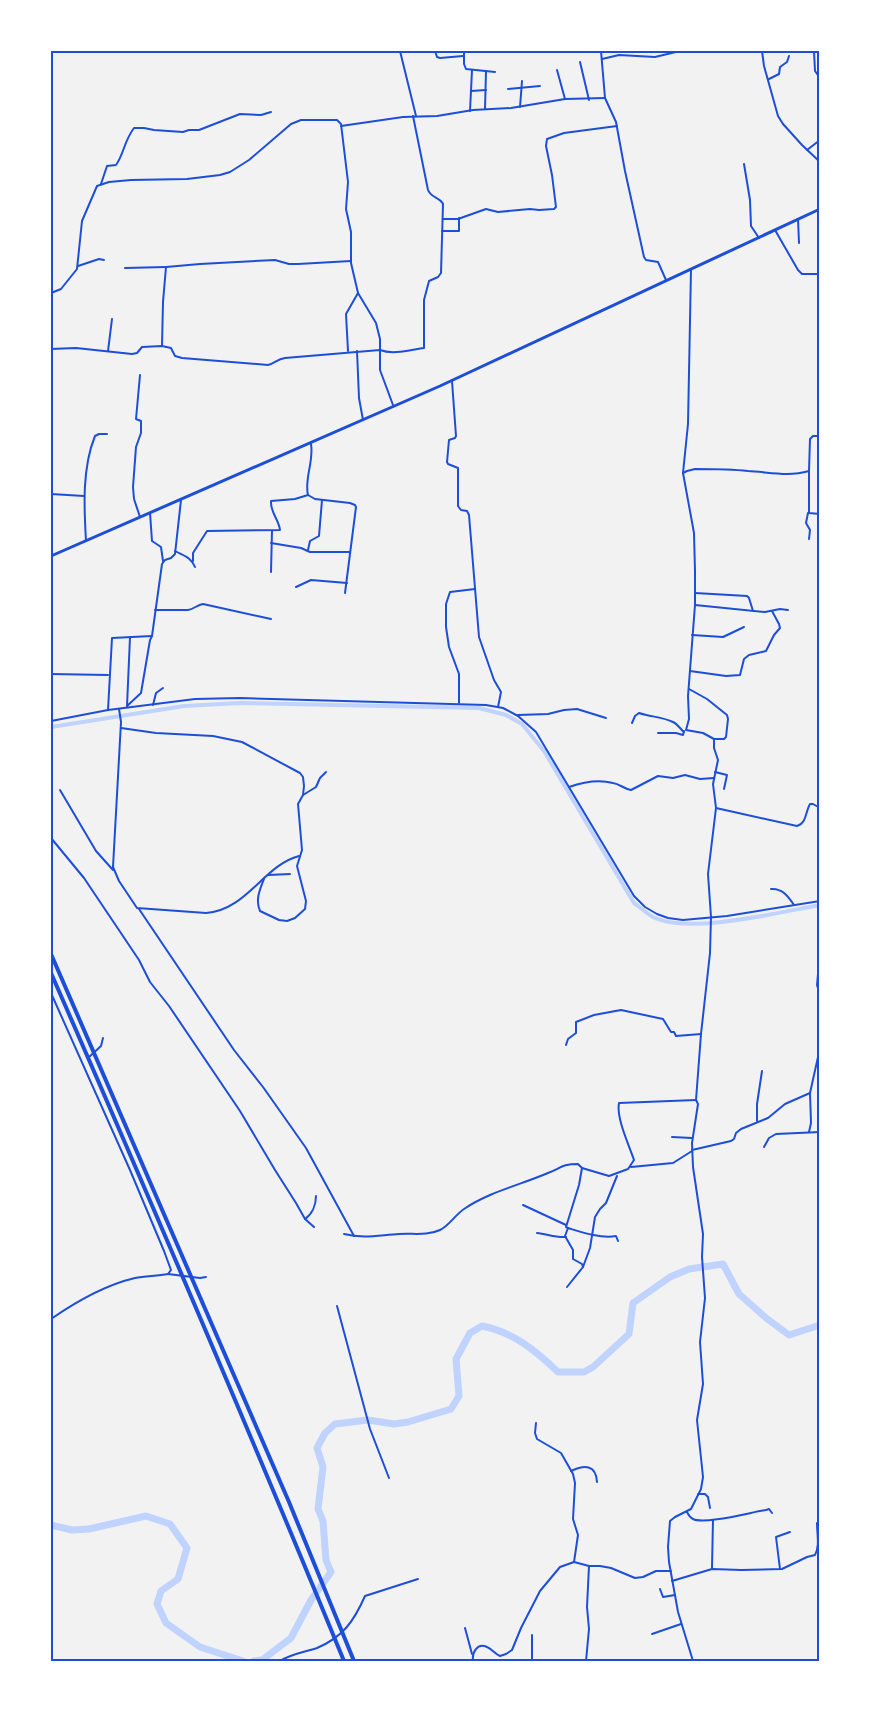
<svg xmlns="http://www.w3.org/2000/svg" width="871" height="1712" viewBox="0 0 871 1712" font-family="Roboto,sans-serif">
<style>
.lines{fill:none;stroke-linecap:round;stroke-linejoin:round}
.canal{stroke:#bfd3fe;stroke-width:4}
.river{stroke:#bfd3fe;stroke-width:7}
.minor{stroke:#1d4ed8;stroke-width:2}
.primary{stroke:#1d4ed8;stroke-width:3}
.trunk{stroke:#1d4ed8;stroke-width:4}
.neatline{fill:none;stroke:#1d4ed8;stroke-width:2}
</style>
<rect width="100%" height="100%" fill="#f2f2f2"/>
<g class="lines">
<path class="canal" d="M 51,727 L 184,706 L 239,703 L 479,708 L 506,715 L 522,724 L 544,751 L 634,903 C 640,907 646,913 653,917 C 688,935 780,912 820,905"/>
<g class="river">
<path d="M 51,1525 L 72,1530 L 89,1529 L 146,1516 L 170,1524 L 187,1548 L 178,1579 L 161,1591 L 157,1604 L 166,1623 L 200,1647 L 243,1661"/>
<path d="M 254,1661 L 262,1660 L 291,1638 L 311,1600 L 331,1572 L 326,1560 L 323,1521 L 318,1509 L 323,1467 L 317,1448 L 325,1433 L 335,1424 L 368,1420 L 394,1424 L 408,1422 L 451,1409 L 459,1396 L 456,1359 L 470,1333 L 482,1326 C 513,1332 535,1350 558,1372 L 584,1372 L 593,1367 L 629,1334 L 633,1303 L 670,1277 L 689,1269 L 723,1264 L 739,1294 L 766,1318 L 789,1335 L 820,1325"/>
</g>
<g class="minor">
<path d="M 400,51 L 416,116"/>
<path d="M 435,51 L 437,57 L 440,58 L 463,56"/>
<path d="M 464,51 L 464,64 L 466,69 L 495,72"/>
<path d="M 601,51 L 605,98 L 616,122 L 625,171 L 644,257 L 646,260 L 658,262 L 666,280"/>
<path d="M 762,51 L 764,66 L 778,116 L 783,124 L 802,145 L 820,162"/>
<path d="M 814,51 L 815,71 L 820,78"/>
<path d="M 602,59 L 619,55 L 655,57 L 680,51"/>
<path d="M 580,62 L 589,100"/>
<path d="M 557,70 L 565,99"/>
<path d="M 769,79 L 779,74 L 780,67 L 787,62 L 789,56"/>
<path d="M 508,89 L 540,86"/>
<path d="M 471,91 L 486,90"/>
<path d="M 520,107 L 522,81"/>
<path d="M 485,109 L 486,71"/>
<path d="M 470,111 L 472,70"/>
<path d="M 341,126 L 403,117 L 437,116 L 473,110 L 511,108 L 565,99 L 605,98"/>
<path d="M 807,150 L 820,140"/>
<path d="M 744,164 L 750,200 L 751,226 L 759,238"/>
<path d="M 101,184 L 107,166 L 116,165 C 124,154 124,141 134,128 L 144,128 L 154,130 L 183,132 L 189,130 L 199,130 L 240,114 L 261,115 L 271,112"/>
<path d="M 443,219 L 458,219 L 486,209 L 498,212 L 530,209 L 539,210 L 554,209 L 556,207 L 552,175 L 546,146 L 547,139 L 564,133 L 617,126"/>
<path d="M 798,219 L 799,243"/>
<path d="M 775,230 L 798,270 L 802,274 L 820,274"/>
<path d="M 442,231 L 459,231 L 459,218"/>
<path d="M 78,266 L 99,259 L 104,260"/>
<path d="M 125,268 L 166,267"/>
<path d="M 691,269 L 688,424 L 683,473 L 694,533 L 695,571 L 695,605 L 688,696 L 689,719 L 686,730 L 703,733 L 714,739 L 714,748 L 718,760 L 713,784 L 716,808 L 708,874 L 711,917 L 710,953 L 701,1034 L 696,1100 L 698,1104 L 692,1143 L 693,1167 L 703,1234 L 702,1257 L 705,1298 L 700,1342 L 703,1384 L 697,1420 L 703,1477 L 701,1489 L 691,1509 L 675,1517 L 670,1521 L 668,1547 L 669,1562 L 678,1612 L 693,1661"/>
<path d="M 51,293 L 61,289 L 77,269 L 82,221 L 97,186 L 109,182 L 131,180 L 187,179 L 220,175 L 230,172 L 249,160 L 291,124 L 301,120 L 337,120 L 341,124 L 348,182 L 346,209 L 351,232 L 351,263 L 358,293 L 346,314 L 348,351"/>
<path d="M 358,293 L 376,323 L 380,339 L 380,370 L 393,405"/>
<path d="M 162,346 L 163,302 L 166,267 L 200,264 L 275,260 L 289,264 L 298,264 L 351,261"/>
<path d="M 51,349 L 76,348 L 132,354 L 137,353 L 142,347 L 162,346 L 171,348 L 175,356 L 182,358 L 268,365 C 274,364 277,359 285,358 L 380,350 C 393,355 410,350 424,348 L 424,300 L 429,281 L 438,277 L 441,273 L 443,204 C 440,197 431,198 428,190 L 413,116"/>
<path d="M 108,351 L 112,319"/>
<path d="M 357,351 L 359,398 L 363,420"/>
<path d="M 452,381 L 456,436 L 455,438 L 449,440 L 447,462 L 448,464 L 458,468 L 458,506 L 461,510 L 467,511 L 469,515 L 479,637 L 494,680 L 501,692 L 498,707"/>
<path d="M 311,444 C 314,462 304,479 308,495 L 315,499 L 350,503 L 355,505 L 356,507 L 345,593"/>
<path d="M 809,471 L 809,513 L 820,514"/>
<path d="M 683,473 L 687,471 L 695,469 C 712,469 730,469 748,471 C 769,472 788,477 809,471 L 810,439 L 813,436 L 820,436"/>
<path d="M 51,494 L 84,496"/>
<path d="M 150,513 L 152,541 L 161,547 L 163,561"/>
<path d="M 808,513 L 806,523 L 810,530 L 809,539"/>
<path d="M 140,517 L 134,499 L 133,487 L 136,447 L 141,433 L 141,421 L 136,419 L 140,375"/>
<path d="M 86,541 C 84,507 82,468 95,436 L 99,434 L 107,434"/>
<path d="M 271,543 L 301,548 L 310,552 L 350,552"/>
<path d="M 308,550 L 310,541 L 319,536 L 322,500"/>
<path d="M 175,551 C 184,556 191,557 195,567"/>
<path d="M 193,561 L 193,553 L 207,531 L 280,530 C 279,520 270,512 271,501 L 295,499 L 308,495"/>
<path d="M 271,572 L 272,531"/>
<path d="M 296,587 L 311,580 L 347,583"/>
<path d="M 695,593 L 747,596 L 749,598 L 753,611"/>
<path d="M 695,605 L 765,612 L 780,609 L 788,610"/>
<path d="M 155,610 L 188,610 C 194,609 197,605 203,604 L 271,619"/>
<path d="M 692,635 L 723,637 L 744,627"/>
<path d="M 690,671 L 726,676 L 740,675 L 744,659 L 749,655 L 766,651 L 774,635 L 780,628 L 779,624 L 772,611"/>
<path d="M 51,674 L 108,675"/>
<path d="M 689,689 L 707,699 L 727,715 L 728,719 L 726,737 L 724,739 L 714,739"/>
<path d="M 459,703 L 459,674 L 449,647 L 446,627 L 446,604 L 450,592 L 475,589"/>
<path d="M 153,705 L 156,693 L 163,688"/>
<path d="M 127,706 L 141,693 L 150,640 L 152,636 L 162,564 L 165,560 L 171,558 L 175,554 L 181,500"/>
<path d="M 127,706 L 130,637"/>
<path d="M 119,709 L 121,722 L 113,867 L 119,881 L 137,908 L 206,913 C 247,910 264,865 299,856"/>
<path d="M 108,710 L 112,638 L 152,636"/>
<path d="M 518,715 L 548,714 L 564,710 L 577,709 L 606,718"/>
<path d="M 51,721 L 108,710 L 195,699 L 240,698 L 486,705 L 503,708 L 518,716 L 536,732 L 634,896 L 645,907 L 657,914 L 668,918 L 683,920 L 727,916 L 820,901"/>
<path d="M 632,723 L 635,716 L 639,713 C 651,717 663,717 673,722 C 678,724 680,729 684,732"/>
<path d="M 121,728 L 156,733 L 213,736 L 242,742 L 300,773 L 303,777 L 304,786 L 303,795 L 298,804 L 302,850 L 297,866 L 306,901 L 305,909 L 295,918 L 287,921 L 279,920 L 260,911 C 255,900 260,889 264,879"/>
<path d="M 658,733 L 676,733 L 683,735 L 684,731"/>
<path d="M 715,772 L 727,775 L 724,789"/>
<path d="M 569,787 C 583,782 598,779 613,783 C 620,784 624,789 631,790 L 658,776 L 673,778 L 685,775 L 700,779 L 714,778"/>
<path d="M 60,790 L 96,851 L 113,870"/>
<path d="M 303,795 L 316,787 L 320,778 L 326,772"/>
<path d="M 716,808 L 797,826 C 807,823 805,812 810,804 L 813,804 L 820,808"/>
<path d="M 51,838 L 84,878 L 139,960 L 150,982 L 169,1006 L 240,1111 L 275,1170 L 296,1203 L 305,1219 L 314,1227"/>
<path d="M 268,875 L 290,874"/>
<path d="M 771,889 C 782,888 788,896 794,905"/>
<path d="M 139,909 L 234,1050 L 263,1087 L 306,1148 L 354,1236"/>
<path d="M 820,952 L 817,985 L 820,995"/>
<path d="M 51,993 L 130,1170 L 164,1251 L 171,1270 L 168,1274 C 157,1276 146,1276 135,1278 C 105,1285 77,1301 51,1319"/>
<path d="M 566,1045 L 568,1039 L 576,1033 L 576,1022 L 594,1015 L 621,1010 L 663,1019 L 671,1032 L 674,1032 L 676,1036 L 701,1034"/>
<path d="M 88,1058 L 101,1046 L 103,1038"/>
<path d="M 757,1121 L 757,1104 L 762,1071"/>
<path d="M 809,1132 L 811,1123 L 810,1093"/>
<path d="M 672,1137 L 692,1138"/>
<path d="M 764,1147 L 769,1138 L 776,1134 L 820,1132"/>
<path d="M 692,1150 L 731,1141 L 734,1139 L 736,1133 L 741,1129 L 768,1118 L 785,1104 L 810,1093 L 820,1048"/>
<path d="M 631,1167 L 673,1163 L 692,1151"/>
<path d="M 523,1205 L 566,1225"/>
<path d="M 305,1219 C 312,1214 316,1205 316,1196"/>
<path d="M 568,1228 C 581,1232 601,1239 616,1236 L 618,1241"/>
<path d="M 537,1233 C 547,1234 556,1238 566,1237"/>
<path d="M 344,1234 C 363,1239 380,1235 399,1234 C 413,1233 427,1236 440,1230 C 449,1226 455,1215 464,1209 C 489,1192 520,1185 548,1173 C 561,1168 562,1164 578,1164 L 582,1168 L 609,1176 L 628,1169 L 634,1160 C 629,1145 616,1118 619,1103 L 696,1100"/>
<path d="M 583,1267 L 590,1248 L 595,1217 L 600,1209 L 606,1203 L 617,1176"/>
<path d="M 168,1274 L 200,1278 L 206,1277"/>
<path d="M 567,1287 L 583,1267 L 582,1264 L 573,1259 L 573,1250 L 565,1236 L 568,1228 L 566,1227 L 579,1185 L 582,1168"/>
<path d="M 337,1306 L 370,1429 L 389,1478"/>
<path d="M 536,1423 L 535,1433 L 537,1439 L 561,1453 L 573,1474 L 575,1483 L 573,1519 L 578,1535 L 574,1562"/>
<path d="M 820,1462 L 818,1487 L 820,1491"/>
<path d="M 571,1471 C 584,1465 596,1464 597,1482"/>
<path d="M 698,1494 L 705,1494 L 708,1497 L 710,1508"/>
<path d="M 687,1512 C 688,1514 691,1518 693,1519 C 704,1525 752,1512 766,1510 L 769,1509 L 772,1513"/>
<path d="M 712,1568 L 713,1520"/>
<path d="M 780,1569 L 776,1537 L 790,1532"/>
<path d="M 672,1581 L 712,1569 L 741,1570 L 782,1569 L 807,1557 L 815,1555 C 820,1546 817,1534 817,1523 L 820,1521"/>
<path d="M 660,1589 L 663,1597 L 675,1595"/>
<path d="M 465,1628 L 472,1654"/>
<path d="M 652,1634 L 681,1624"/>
<path d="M 532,1635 L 532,1661"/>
<path d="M 280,1661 C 291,1654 305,1652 317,1648 C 343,1637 354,1621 365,1596 L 418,1579"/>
<path d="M 473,1661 C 472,1653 477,1642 487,1647 C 492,1649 495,1654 500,1656 L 506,1654 L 512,1650 L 521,1628 L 540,1591 L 560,1567 L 574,1562 L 589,1566 L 600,1566 L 611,1568 L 635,1578 L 643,1577 L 656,1571 L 671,1571"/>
<path d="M 586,1661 L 589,1629 L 587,1607 L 589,1566"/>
</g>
<path class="primary" d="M 51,556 L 440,386 L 820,209"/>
<g class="trunk">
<path d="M 51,954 L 289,1502 L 354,1661"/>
<path d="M 51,973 C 151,1201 249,1430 344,1661"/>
</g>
</g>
<rect width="871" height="1712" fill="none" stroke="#ffffff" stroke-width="105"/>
<rect x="52" y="52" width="766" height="1608" class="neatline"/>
</svg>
